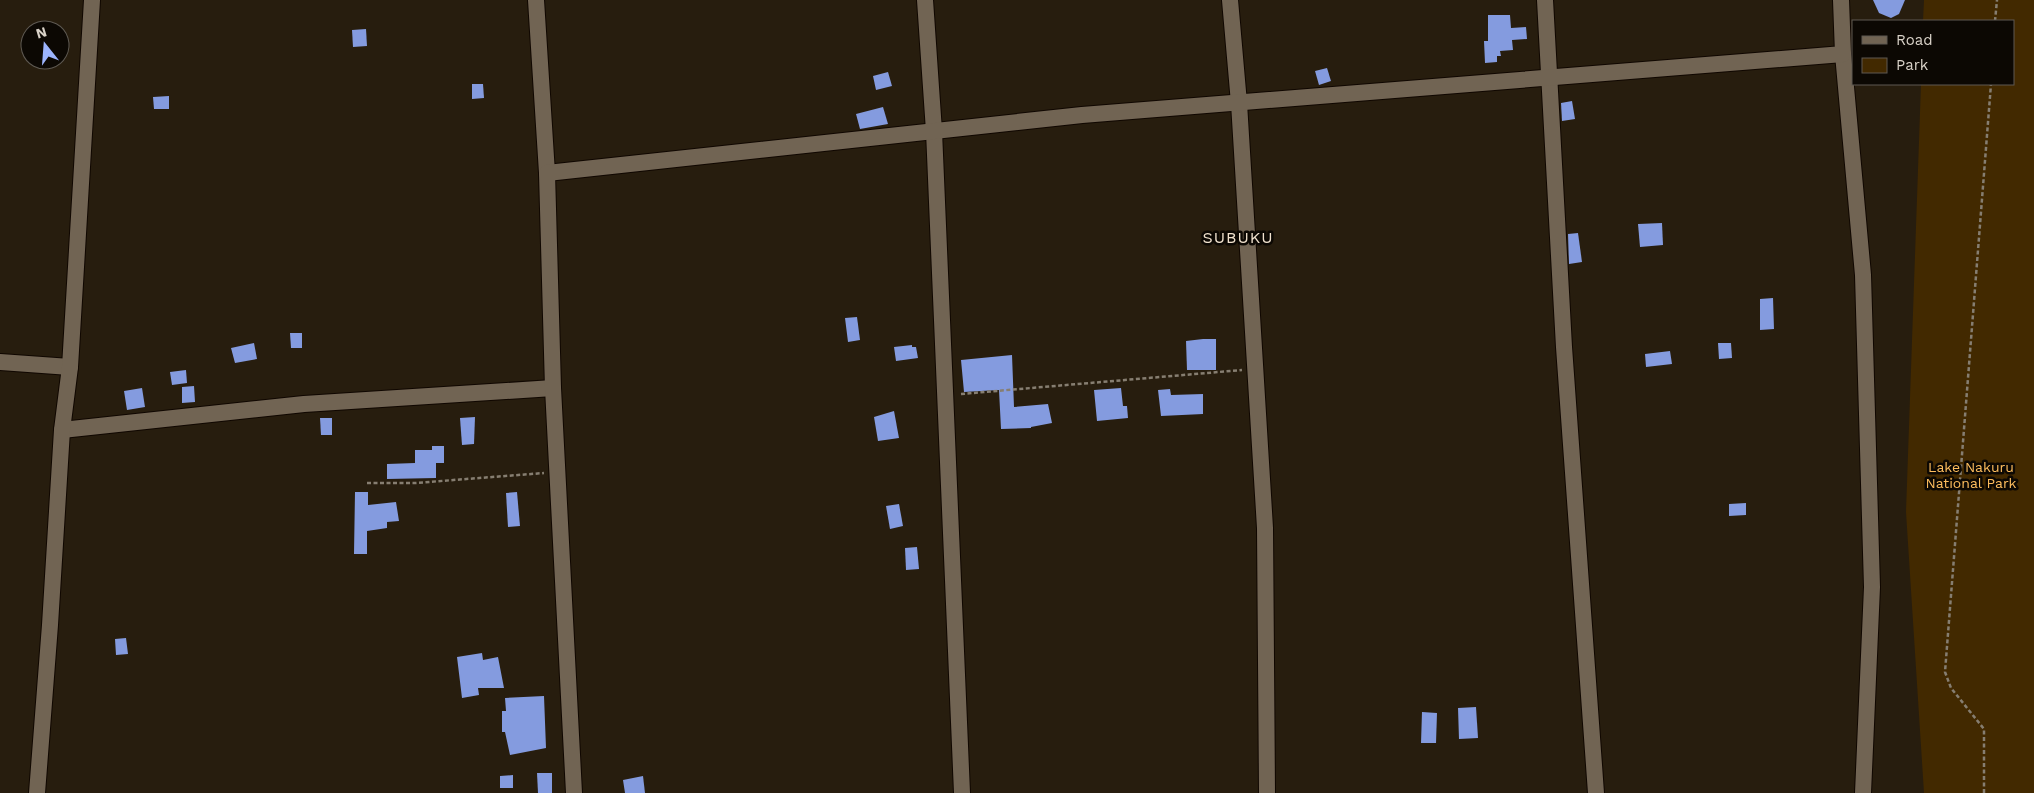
<svg xmlns="http://www.w3.org/2000/svg" width="2034" height="793" viewBox="0 0 2034 793" font-family="'Work Sans',sans-serif">
<style>
.green{fill:#422900}
.building{fill:#849bdf}
.lines{fill:none;stroke-linecap:round;stroke-linejoin:round}
.minor-casing{stroke:#100700;stroke-width:18}
.path{stroke:#867e71;stroke-width:2.5;stroke-dasharray:4 2.5;stroke-linecap:butt}
.minor{stroke:#716453;stroke-width:16}
.labels{text-anchor:middle;stroke-width:5;stroke-linejoin:round;paint-order:stroke}
.park-label{font-size:14px;fill:#febe5e;stroke:#0c0803}
.quarter-label{font-size:16px;letter-spacing:1px;fill:#f0e1cd;stroke:#0c0803}
</style>
<rect width="100%" height="100%" fill="#271d0e"/>
<path class="green" d="M 1924,0 L 2034,0 L 2034,793 L 1924,793 L 1906,512 L 1921,84 L 2013,84 L 2013,21 L 1923,21 Z"/>
<g class="building">
<path d="M 1873,0 L 1905,0 L 1899,14 L 1891,18 L 1879,13 Z"/>
<path d="M 1488,15 L 1510,15 L 1511,28 L 1526,27 L 1527,39 L 1512,40 L 1513,50 L 1500,51 L 1501,56 L 1497,56 L 1497,62 L 1485,63 L 1484,41 L 1488,41 Z"/>
<path d="M 366,29 L 367,46 L 353,47 L 352,30 Z"/>
<path d="M 1327,68 L 1331,81 L 1319,85 L 1315,71 Z"/>
<path d="M 888,72 L 892,86 L 876,90 L 873,76 Z"/>
<path d="M 472,84 L 483,84 L 484,98 L 472,99 Z"/>
<path d="M 169,96 L 169,109 L 154,109 L 153,97 Z"/>
<path d="M 1572,101 L 1575,119 L 1562,121 L 1561,103 Z"/>
<path d="M 883,107 L 888,124 L 860,129 L 856,114 Z"/>
<path d="M 1662,223 L 1663,245 L 1640,247 L 1638,224 Z"/>
<path d="M 1578,233 L 1582,262 L 1569,264 L 1568,234 Z"/>
<path d="M 1773,298 L 1774,329 L 1760,330 L 1760,299 Z"/>
<path d="M 857,317 L 860,340 L 848,342 L 845,318 Z"/>
<path d="M 290,333 L 302,333 L 302,348 L 291,348 Z"/>
<path d="M 1203,339 L 1216,339 L 1216,370 L 1187,370 L 1186,341 Z"/>
<path d="M 254,343 L 257,359 L 235,363 L 231,348 Z"/>
<path d="M 1718,343 L 1731,343 L 1732,358 L 1719,359 Z"/>
<path d="M 912,345 L 912,347 L 916,347 L 918,358 L 896,361 L 894,347 Z"/>
<path d="M 1670,351 L 1672,364 L 1646,367 L 1645,354 Z"/>
<path d="M 1012,355 L 1014,407 L 1048,404 L 1052,423 L 1031,427 L 1031,428 L 1001,429 L 999,390 L 964,392 L 961,360 Z"/>
<path d="M 186,370 L 187,383 L 172,385 L 170,372 Z"/>
<path d="M 194,386 L 195,402 L 182,403 L 182,387 Z"/>
<path d="M 142,388 L 145,407 L 127,410 L 124,391 Z"/>
<path d="M 1121,388 L 1123,406 L 1127,406 L 1128,418 L 1097,421 L 1094,390 Z"/>
<path d="M 1170,389 L 1171,395 L 1203,394 L 1203,414 L 1161,416 L 1158,390 Z"/>
<path d="M 894,411 L 899,438 L 878,441 L 874,417 Z"/>
<path d="M 475,417 L 474,444 L 462,445 L 460,418 Z"/>
<path d="M 320,418 L 332,418 L 332,435 L 321,435 Z"/>
<path d="M 432,446 L 444,446 L 444,463 L 436,463 L 436,478 L 387,479 L 387,464 L 415,463 L 415,450 L 432,450 Z"/>
<path d="M 355,492 L 368,492 L 368,505 L 396,502 L 399,521 L 387,522 L 387,528 L 367,531 L 367,554 L 354,554 Z"/>
<path d="M 517,492 L 520,526 L 508,527 L 506,493 Z"/>
<path d="M 1746,503 L 1746,515 L 1729,516 L 1729,504 Z"/>
<path d="M 899,504 L 903,526 L 890,529 L 886,506 Z"/>
<path d="M 917,547 L 919,569 L 906,570 L 905,548 Z"/>
<path d="M 126,638 L 128,654 L 116,655 L 115,639 Z"/>
<path d="M 482,653 L 483,660 L 498,657 L 504,688 L 478,688 L 479,695 L 462,698 L 457,657 Z"/>
<path d="M 544,696 L 546,748 L 510,755 L 505,732 L 502,732 L 502,711 L 506,711 L 505,698 Z"/>
<path d="M 1476,707 L 1478,738 L 1459,739 L 1458,708 Z"/>
<path d="M 1422,712 L 1437,713 L 1436,743 L 1421,743 Z"/>
<path d="M 537,773 L 552,773 L 552,793 L 538,793 Z"/>
<path d="M 513,775 L 513,788 L 500,788 L 500,776 Z"/>
<path d="M 643,776 L 645,793 L 625,793 L 623,780 Z"/>
</g>
<g class="lines">
<g class="minor-casing">
<g id="minor">
<path d="M 536,0 L 547,173"/>
<path d="M 925,0 L 934,131 L 962,793"/>
<path d="M 1230,0 L 1239,103 L 1265,528 L 1267,793"/>
<path d="M 1545,0 L 1564,347 L 1596,793"/>
<path d="M 1843,54 L 1863,275 L 1872,587 L 1863,793"/>
<path d="M 0,362 L 70,367"/>
<path d="M 62,430 L 304,404 L 553,388"/>
<path d="M 37,793 L 50,625 L 62,430 L 70,367 L 92,0"/>
<path d="M 574,793 L 553,388 L 547,173 L 1082,115 L 1843,54 L 1841,0"/>
</g>
</g>
<g class="path">
<path d="M 1995,21 L 1997,0"/>
<path d="M 961,394 L 1242,370"/>
<path d="M 367,483 L 415,483 L 544,473"/>
<path d="M 1984,793 L 1984,729 L 1951,688 L 1945,672 L 1991,84"/>
</g>
<use href="#minor" class="minor"/>
</g>
<g class="labels">
<g class="park-label">
<text x="1971" y="472">Lake Nakuru<tspan x="1971" dy="16">National Park</tspan></text>
</g>
<g class="quarter-label">
<text x="1238" y="243">SUBUKU</text>
</g>
</g>
<rect x="1852" y="20" width="162" height="65" fill="#0c0803" stroke="#5e5952"/>
<rect x="1862" y="36" width="25" height="8" fill="#716453" stroke="#5e5952"/>
<text x="1896" y="45" font-size="15" fill="#d9d2c8">Road</text>
<rect x="1862" y="58" width="25" height="15" fill="#422900" stroke="#5e5952"/>
<text x="1896" y="70" font-size="15" fill="#d9d2c8">Park</text>
<g transform="translate(45 45) rotate(343)"><circle r="24" fill="#0c0803" stroke="#5e5952"/>
<path d="M0-4L9 19L0 12L-9 19Z" fill="#9cb4fd"/>
<text y="-8" font-size="14" font-weight="bold" text-anchor="middle" fill="#d9d2c8">N</text>
</g>
</svg>
